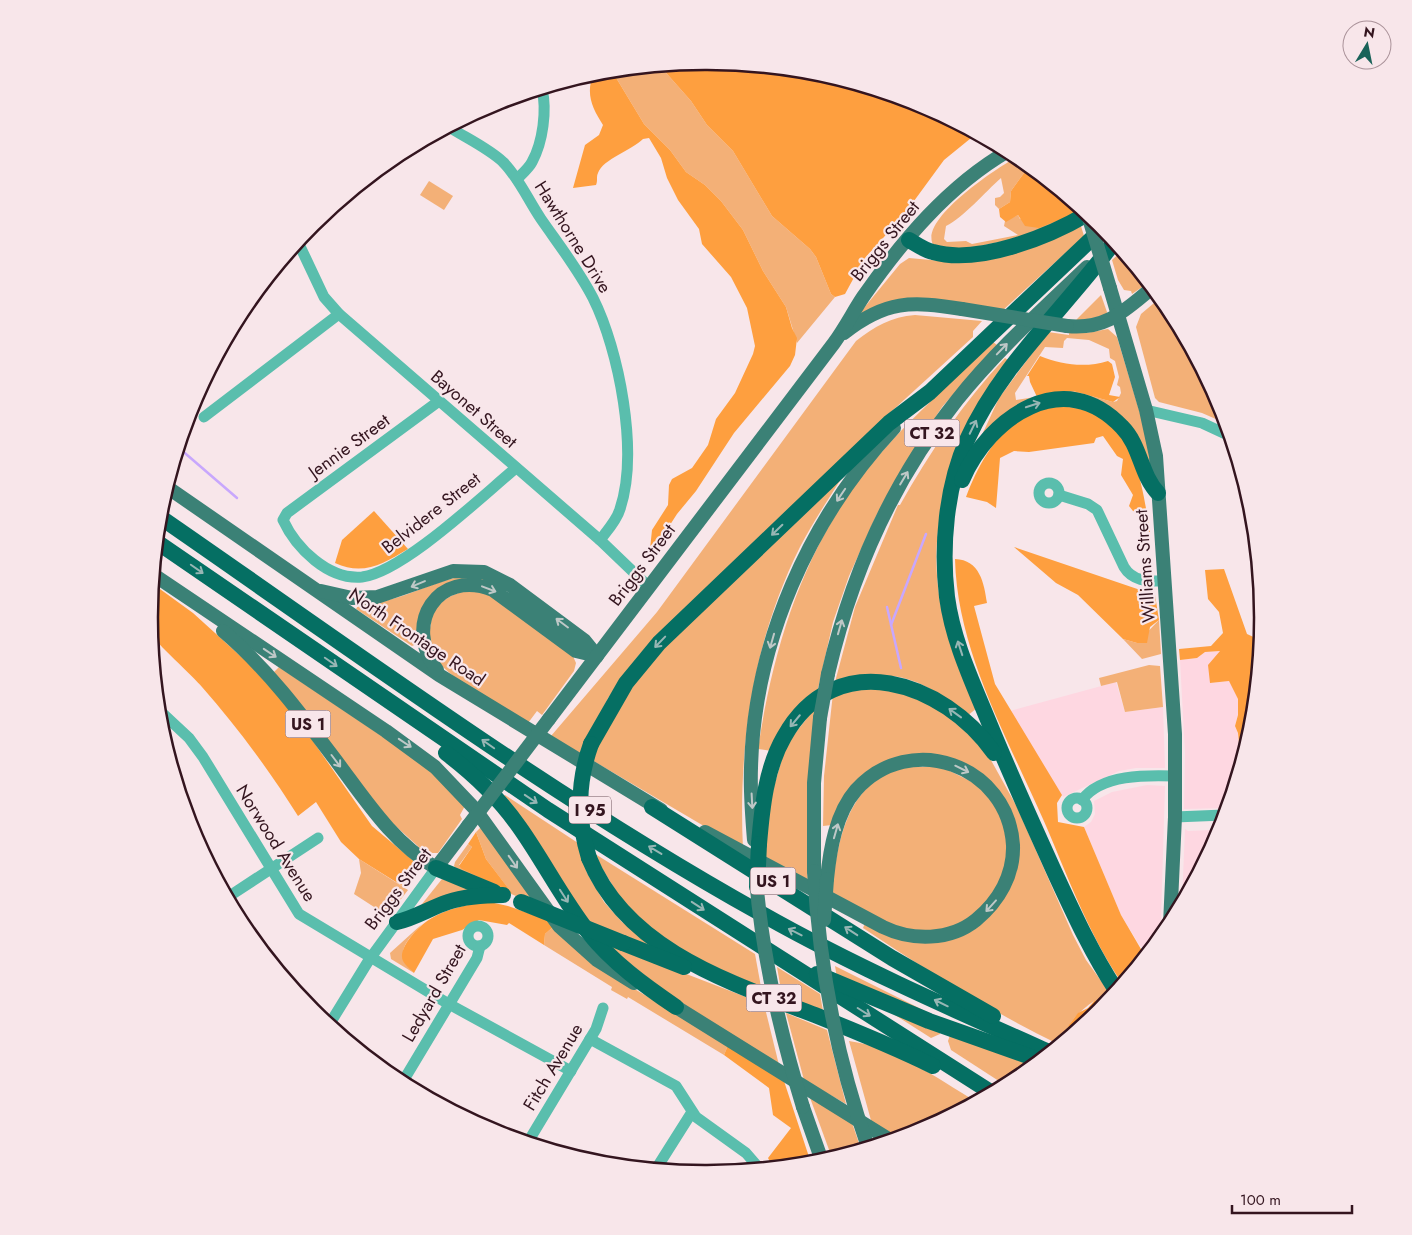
<svg xmlns="http://www.w3.org/2000/svg" width="1412" height="1235" viewBox="0 0 1412 1235" font-family="Jost,sans-serif">
<style>
.built{fill:#fed7e1}
.green{fill:#f3b077;fill-rule:evenodd}
.forest{fill:#fe9f3f}
.lines{fill:none;stroke-linecap:round;stroke-linejoin:round}
.stream{stroke:#c8a7fd;stroke-width:2.5}
.minor{stroke:#5abead;stroke-width:11}
.major{stroke:#3b8176;stroke-width:14}
.highway{stroke:#056f63;stroke-width:16}
.major-bridge{stroke:#3b8176;stroke-width:14}
.highway-bridge{stroke:#056f63;stroke-width:16}
.oneway{stroke:#bfc8c7}
.oneway2{stroke:#97b6b4}
.labels{text-anchor:middle;stroke-width:4.5;stroke-linejoin:round;paint-order:stroke}
.shield{fill:#f8e6ea;stroke:#6f545c;stroke-width:1}
.shield-label{font-size:16px;font-weight:bold;fill:#34151f}
.street-label{font-size:18px;fill:#34151f;stroke:#f8e6ea}
.rim{fill:none;stroke:#34151f;stroke-width:2.5}
</style>
<rect width="100%" height="100%" fill="#f8e6ea"/>
<g class="built">
<path d="M 1221,651 L 1211,683 L 1229,681 L 1233,686 L 1238,699 L 1238,715 L 1235,726 L 1238,733 L 1240,763 L 1227,808 L 1184,809 L 1185,753 L 1180,660 L 1197,658 L 1205,652 Z"/>
<path d="M 1116,682 L 1125,712 L 1163,707 L 1165,768 L 1136,768 L 1119,771 L 1063,797 L 1010,711 Z"/>
<path d="M 1147,785 L 1165,786 L 1161,920 L 1159,939 L 1149,950 L 1140,946 L 1121,915 L 1084,827 L 1091,822 L 1095,814 L 1094,801 L 1112,792 Z"/>
<path d="M 1185,829 L 1188,831 L 1212,830 L 1213,844 L 1182,901 Z"/>
</g>
<g class="green">
<path d="M 660,66 L 691,101 L 707,125 L 733,151 L 772,216 L 810,249 L 816,257 L 831,294 L 835,297 L 797,343 L 786,307 L 763,271 L 743,230 L 721,201 L 705,185 L 686,172 L 670,150 L 644,124 L 612,71 Z"/>
<path d="M 1017,157 L 1029,166 L 1011,191 L 1010,202 L 999,209 L 995,205 L 995,198 L 1000,197 L 1004,193 L 1001,178 C 985,192 964,217 946,226 L 944,239 L 947,242 L 966,241 L 972,244 L 1018,235 L 1004,226 L 1005,221 L 1018,215 L 1020,219 L 1077,213 L 1035,235 L 964,249 L 934,246 C 916,221 998,167 1017,157 Z"/>
<path d="M 429,181 L 453,196 L 444,210 L 420,195 Z"/>
<path d="M 1081,226 L 1084,236 L 1003,310 C 952,302 907,286 860,316 L 859,314 L 900,264 L 909,258 L 942,261 Z"/>
<path d="M 1122,251 L 1148,283 L 1132,294 L 1131,291 L 1124,290 L 1118,280 L 1112,260 Z"/>
<path d="M 1101,295 L 1107,312 L 1106,316 L 1075,321 Z"/>
<path d="M 1160,298 L 1169,309 L 1220,405 L 1225,423 L 1202,413 L 1159,402 L 1155,398 L 1136,327 L 1141,314 Z"/>
<path d="M 915,315 L 982,321 L 973,331 L 973,337 L 893,410 L 639,655 L 608,698 L 581,754 L 551,736 L 657,612 L 856,341 C 875,326 891,317 915,315 Z"/>
<path d="M 1108,329 L 1117,337 L 1146,433 L 1151,465 L 1130,430 L 981,437 L 999,398 L 1048,332 L 1069,335 L 1069,333 L 1086,333 ZM 1067,338 L 1089,340 L 1109,349 L 1110,358 L 1115,361 L 1119,377 L 1117,385 L 1120,387 L 1121,393 L 1117,401 L 1113,402 L 1073,391 L 1016,400 L 1015,393 L 1045,347 L 1063,348 L 1064,341 Z"/>
<path d="M 993,342 L 997,345 L 942,407 L 901,470 L 876,516 L 849,576 L 833,622 L 817,693 L 772,751 L 758,749 C 773,649 802,553 865,472 C 902,425 950,384 993,342 Z"/>
<path d="M 1005,358 L 1011,362 L 940,517 C 928,583 947,650 977,708 L 967,716 C 920,676 895,668 835,682 L 855,607 L 898,505 L 900,505 C 930,452 963,403 1005,358 Z"/>
<path d="M 841,479 C 827,501 812,524 800,547 C 753,641 738,746 743,849 L 590,759 L 640,671 Z"/>
<path d="M 468,575 L 495,581 L 447,586 L 419,643 L 412,646 L 356,609 L 359,604 C 398,604 430,581 468,575 Z"/>
<path d="M 465,591 L 487,593 L 572,654 L 576,663 L 574,671 L 542,715 L 537,711 L 528,723 C 502,707 436,674 429,646 C 427,640 430,629 431,623 C 432,605 449,595 465,591 Z"/>
<path d="M 1159,620 L 1161,654 L 1142,659 L 1123,639 L 1137,643 Z"/>
<path d="M 1149,665 L 1160,666 L 1163,707 L 1125,712 L 1117,682 L 1101,686 L 1099,678 Z"/>
<path d="M 279,667 L 428,767 L 466,804 L 460,815 L 462,819 L 438,853 L 427,853 L 421,849 L 389,820 L 274,672 Z"/>
<path d="M 883,686 L 946,711 L 987,753 L 1017,807 L 1073,935 L 1086,960 L 1112,996 L 1107,1002 L 1094,1001 C 1083,1009 1071,1018 1067,1031 L 1069,1036 L 1058,1044 C 990,1011 926,970 863,928 L 865,923 L 887,934 L 966,933 L 1018,862 L 985,777 L 966,764 L 946,757 L 887,763 L 832,825 L 823,826 L 824,776 L 833,693 Z"/>
<path d="M 815,708 L 807,867 L 808,884 L 764,862 L 770,800 L 786,745 Z"/>
<path d="M 902,767 L 942,767 L 982,787 L 1002,817 L 1009,854 L 1002,883 L 976,916 L 944,931 L 895,929 L 831,896 C 837,845 845,784 902,767 Z"/>
<path d="M 505,795 L 578,843 L 587,873 L 604,902 L 622,922 L 664,953 L 585,924 L 502,798 Z"/>
<path d="M 483,825 L 536,904 L 459,873 L 454,866 L 455,862 L 468,844 L 472,847 L 459,865 L 511,892 L 486,859 L 476,832 Z"/>
<path d="M 592,852 L 755,954 L 761,987 L 691,957 L 629,912 Z"/>
<path d="M 359,859 L 408,890 L 388,916 L 354,894 L 361,873 Z"/>
<path d="M 442,879 L 480,892 L 418,909 Z"/>
<path d="M 422,924 C 405,944 394,950 414,973 L 391,959 L 390,953 Z"/>
<path d="M 553,927 L 633,988 L 728,1045 L 724,1055 L 628,997 L 627,999 L 611,990 L 612,987 L 544,945 L 545,934 Z"/>
<path d="M 601,941 L 764,1004 L 779,1065 L 671,996 Z"/>
<path d="M 835,966 L 939,1018 L 940,1034 L 931,1038 L 837,978 Z"/>
<path d="M 777,967 L 820,994 L 823,1011 L 782,996 Z"/>
<path d="M 786,1013 L 827,1030 L 846,1104 L 804,1080 Z"/>
<path d="M 950,1035 L 1036,1063 L 1005,1085 L 951,1050 L 948,1041 Z"/>
<path d="M 849,1041 C 894,1047 937,1078 975,1101 L 919,1132 L 896,1138 L 872,1124 Z"/>
<path d="M 809,1095 L 851,1120 L 861,1149 L 832,1158 Z"/>
</g>
<g class="forest">
<path d="M 706,61 L 815,72 L 919,104 L 976,134 L 944,160 L 903,216 L 864,259 L 845,294 L 835,297 L 831,294 L 816,257 L 810,249 L 772,216 L 733,151 L 707,125 L 691,101 L 660,66 Z"/>
<path d="M 612,71 L 644,124 L 670,150 L 686,172 L 705,185 L 721,201 L 743,230 L 763,271 L 786,307 L 792,328 L 797,338 L 795,355 L 790,366 L 734,433 L 696,491 L 677,514 L 659,542 L 650,549 L 652,530 L 668,505 L 669,485 L 672,479 L 692,468 L 708,445 L 716,419 L 735,393 L 753,354 L 755,346 L 747,308 L 731,277 L 702,244 L 699,229 L 678,200 L 667,178 L 661,158 L 649,138 L 643,139 C 632,150 603,159 598,173 C 596,177 598,180 596,185 L 573,188 L 585,145 L 599,135 L 603,125 C 592,108 585,93 594,73 Z"/>
<path d="M 1029,166 L 1074,203 L 1077,213 L 1039,228 L 1025,226 L 1018,215 L 1006,222 L 1000,217 L 999,209 L 1010,202 L 1011,191 Z"/>
<path d="M 1040,356 C 1062,365 1086,368 1108,361 L 1112,364 L 1115,377 L 1109,395 L 1120,397 L 1113,402 L 1073,391 L 1037,397 L 1030,382 L 1029,376 L 1027,376 Z"/>
<path d="M 1059,406 C 1074,408 1090,410 1104,418 C 1137,437 1144,497 1150,532 L 1142,530 L 1140,513 L 1133,511 L 1129,506 L 1133,495 L 1121,475 L 1123,459 L 1117,456 L 1103,436 L 1096,438 L 1094,443 L 1029,452 L 1014,451 L 1000,458 L 996,508 L 987,502 L 966,497 C 979,463 1000,424 1036,411 C 1043,408 1052,408 1059,406 Z"/>
<path d="M 374,511 L 408,549 C 383,564 363,576 335,563 L 342,540 Z"/>
<path d="M 1014,547 L 1155,595 L 1159,620 L 1150,627 L 1147,643 L 1137,643 L 1123,639 L 1078,595 L 1056,583 Z"/>
<path d="M 955,559 C 980,560 984,583 987,603 L 974,606 L 995,684 L 1062,795 L 1057,803 L 1058,822 L 1084,827 L 1121,915 L 1145,956 L 1122,983 C 1088,934 1067,874 1043,819 C 1007,737 957,650 955,559 Z"/>
<path d="M 1224,569 L 1247,634 L 1260,640 L 1252,718 L 1244,720 L 1248,737 L 1244,752 L 1240,753 L 1238,733 L 1235,726 L 1238,715 L 1238,699 L 1229,681 L 1210,683 L 1208,665 L 1220,651 L 1205,652 L 1197,658 L 1180,660 L 1179,649 L 1211,646 L 1223,633 L 1219,612 L 1208,599 L 1205,570 Z"/>
<path d="M 153,584 L 193,613 L 247,662 L 292,711 L 372,826 L 416,863 L 413,875 L 404,887 L 359,859 L 341,842 L 316,802 L 298,816 C 269,770 238,728 202,687 C 194,677 154,641 151,634 C 146,620 152,599 153,584 Z"/>
<path d="M 476,832 L 486,859 L 512,893 L 462,869 L 459,866 L 472,847 L 468,844 Z"/>
<path d="M 485,901 L 508,906 L 551,921 L 553,927 L 545,934 L 544,945 L 509,923 L 507,925 L 479,920 L 462,930 L 433,939 L 414,973 C 410,969 405,965 403,961 C 400,955 404,947 407,942 C 428,912 451,909 485,901 Z"/>
<path d="M 1094,1001 L 1107,1002 L 1099,1011 L 1069,1036 L 1067,1031 L 1069,1025 L 1078,1013 L 1088,1008 Z"/>
<path d="M 728,1045 L 783,1078 L 811,1163 L 773,1167 L 768,1158 L 791,1128 L 773,1115 L 769,1088 L 724,1055 Z"/>
</g>
<g class="lines">
<g class="stream">
<path d="M 179,448 L 237,498"/>
<path d="M 887,607 L 901,668"/>
<path d="M 891,625 L 926,534"/>
</g>
<g class="minor">
<path d="M 449,127 C 466,138 488,148 503,162 C 519,178 528,200 541,219 C 559,245 578,269 593,298 C 619,350 639,452 620,509 C 617,520 607,531 600,540"/>
<path d="M 517,179 C 522,174 529,168 532,162 C 543,142 547,110 542,89"/>
<path d="M 298,242 L 324,297 L 339,314 L 600,540 L 649,587"/>
<path d="M 439,401 L 287,513 L 283,520 C 296,548 328,580 362,577 C 403,572 482,496 516,468"/>
<path d="M 1146,410 L 1202,423 L 1230,436"/>
<path d="M 204,417 L 339,314"/>
<circle cx="1049" cy="493" r="10"/>
<path d="M 1059,495 L 1088,504 L 1097,510 L 1124,567 C 1133,582 1149,581 1164,581"/>
<path d="M 159,710 L 189,738 L 203,757 L 299,914 L 447,1003 L 571,1071"/>
<circle cx="1077" cy="808" r="10"/>
<path d="M 1082,800 C 1101,774 1147,775 1175,776"/>
<path d="M 1175,817 L 1224,815"/>
<path d="M 228,897 L 318,838"/>
<circle cx="478" cy="936" r="10"/>
<path d="M 329,1025 L 369,960 L 436,868"/>
<path d="M 590,1039 L 676,1086 L 696,1117 L 746,1153 L 759,1168"/>
<path d="M 402,1083 L 477,958 L 480,946"/>
<path d="M 528,1142 L 596,1029 L 603,1008"/>
<path d="M 656,1169 L 692,1112"/>
</g>
<g class="major">
<path d="M 1110,288 L 1146,410 L 1156,456 L 1175,734 L 1175,817 L 1170,924"/>
<path d="M 1067,326 C 1106,330 1124,311 1152,288"/>
<path d="M 844,333 C 886,300 911,301 962,309"/>
<path d="M 167,487 L 439,675 L 661,810"/>
<path d="M 154,575 L 386,731 L 435,767 L 475,809 L 559,926 L 597,960 L 634,983"/>
<path d="M 321,591 L 352,598 L 377,597 L 453,571 L 484,572 L 510,585 L 584,640 L 597,656 L 576,651 L 493,590 C 438,568 402,624 437,670"/>
<path d="M 223,631 C 269,670 304,718 340,766 C 369,805 394,843 436,868 L 468,826"/>
<path d="M 828,674 C 851,575 893,480 957,400 C 996,351 1042,310 1087,267"/>
<path d="M 549,719 L 834,343 C 845,328 853,312 863,297 C 902,241 948,186 1008,151"/>
<path d="M 705,832 L 883,927 C 912,941 950,941 976,920 C 999,901 1014,875 1013,845 C 1008,765 910,730 856,790 C 836,813 830,849 827,879"/>
<path d="M 754,840 C 752,816 750,792 751,768 C 754,643 809,519 894,428"/>
<path d="M 814,871 L 814,783 L 820,718"/>
<path d="M 668,1002 L 890,1140"/>
<path d="M 803,1107 L 822,1161"/>
</g>
<g class="highway">
<path d="M 909,240 C 916,244 924,250 933,252 C 978,265 1048,237 1087,214"/>
<path d="M 1114,242 C 1065,309 1001,364 967,440 C 946,487 941,547 947,597 C 953,642 973,683 990,725 C 1010,774 1032,822 1054,871 C 1073,912 1091,952 1116,990"/>
<path d="M 962,480 C 989,417 1064,365 1122,427 C 1141,446 1140,474 1158,493"/>
<path d="M 160,517 C 357,653 552,797 762,914 C 854,966 952,1009 1049,1052"/>
<path d="M 157,542 L 548,810 L 992,1093"/>
<path d="M 591,744 L 626,683 L 659,643 L 889,423 L 930,392 L 1103,228"/>
<path d="M 446,753 C 475,775 500,799 520,828 C 544,862 563,900 589,933 C 612,962 645,986 676,1007"/>
<path d="M 652,807 L 892,958 L 993,1016"/>
<path d="M 759,844 C 762,808 766,768 784,737 C 836,644 944,682 994,753"/>
<path d="M 589,858 C 626,950 731,983 815,1015 C 855,1031 895,1047 933,1066"/>
<path d="M 436,868 L 494,892"/>
<path d="M 397,922 C 415,918 430,908 448,902 C 466,896 485,895 503,895"/>
<path d="M 623,943 L 684,967"/>
<path d="M 817,974 L 929,1021 L 1039,1060"/>
</g>
<g class="major-bridge">
<path d="M 1088,215 L 1110,288"/>
<path d="M 962,309 L 1067,326"/>
<path d="M 820,718 L 828,674"/>
<path d="M 468,826 L 549,719"/>
<path d="M 814,871 C 819,964 837,1059 868,1147"/>
<path d="M 756,878 C 762,956 780,1032 803,1107"/>
<path d="M 824,920 L 827,879"/>
</g>
<g class="highway-bridge">
<path d="M 589,858 C 577,819 577,783 591,744"/>
<path d="M 757,887 L 759,844"/>
<path d="M 521,902 L 623,943"/>
</g>
</g>
<defs><path id="oneway-shaft" d="M-6 0H5M1.5-3L5.5 0L1.5 3" fill="none" stroke-width="1.6" stroke-linecap="round" stroke-linejoin="round" transform="scale(1.25)"/></defs>
<g class="oneway">
<use href="#oneway-shaft" transform="translate(1002 349) rotate(-46)"/>
<use href="#oneway-shaft" transform="translate(904 478) rotate(-59)"/>
<use href="#oneway-shaft" transform="translate(841 495) rotate(124)"/>
<use href="#oneway-shaft" transform="translate(418 584) rotate(157)"/>
<use href="#oneway-shaft" transform="translate(489 589) rotate(21)"/>
<use href="#oneway-shaft" transform="translate(562 623) rotate(-143)"/>
<use href="#oneway-shaft" transform="translate(840 627) rotate(-74)"/>
<use href="#oneway-shaft" transform="translate(772 641) rotate(106)"/>
<use href="#oneway-shaft" transform="translate(270 653) rotate(34)"/>
<use href="#oneway-shaft" transform="translate(405 743) rotate(34)"/>
<use href="#oneway-shaft" transform="translate(336 761) rotate(53)"/>
<use href="#oneway-shaft" transform="translate(962 769) rotate(26)"/>
<use href="#oneway-shaft" transform="translate(752 801) rotate(87)"/>
<use href="#oneway-shaft" transform="translate(836 831) rotate(-74)"/>
<use href="#oneway-shaft" transform="translate(513 862) rotate(55)"/>
<use href="#oneway-shaft" transform="translate(991 906) rotate(132)"/>
</g>
<g class="oneway2">
<use href="#oneway-shaft" transform="translate(1033 405) rotate(-18)"/>
<use href="#oneway-shaft" transform="translate(973 427) rotate(-64)"/>
<use href="#oneway-shaft" transform="translate(777 530) rotate(136)"/>
<use href="#oneway-shaft" transform="translate(197 569) rotate(35)"/>
<use href="#oneway-shaft" transform="translate(660 642) rotate(134)"/>
<use href="#oneway-shaft" transform="translate(960 648) rotate(-108)"/>
<use href="#oneway-shaft" transform="translate(331 662) rotate(35)"/>
<use href="#oneway-shaft" transform="translate(955 713) rotate(-144)"/>
<use href="#oneway-shaft" transform="translate(795 721) rotate(130)"/>
<use href="#oneway-shaft" transform="translate(488 744) rotate(-145)"/>
<use href="#oneway-shaft" transform="translate(531 799) rotate(34)"/>
<use href="#oneway-shaft" transform="translate(655 850) rotate(-149)"/>
<use href="#oneway-shaft" transform="translate(564 896) rotate(57)"/>
<use href="#oneway-shaft" transform="translate(698 906) rotate(33)"/>
<use href="#oneway-shaft" transform="translate(851 931) rotate(-147)"/>
<use href="#oneway-shaft" transform="translate(795 932) rotate(-153)"/>
<use href="#oneway-shaft" transform="translate(941 1003) rotate(-154)"/>
<use href="#oneway-shaft" transform="translate(864 1012) rotate(32)"/>
</g>
<g class="labels">
<g class="shield">
<rect x="904.5" y="419.5" width="55" height="27" rx="4"/>
<rect x="285.5" y="710.5" width="45" height="27" rx="4"/>
<rect x="569" y="796.5" width="42" height="27" rx="4"/>
<rect x="750.5" y="867.5" width="45" height="27" rx="4"/>
<rect x="746.5" y="984.5" width="55" height="27" rx="4"/>
</g>
<g class="shield-label">
<text x="932" y="439">CT 32</text>
<text x="308" y="730">US 1</text>
<text x="590" y="816">I 95</text>
<text x="773" y="887">US 1</text>
<text x="774" y="1004">CT 32</text>
</g>
<g class="street-label">
<text transform="translate(573 237) rotate(58)" y="6">Hawthorne Drive</text>
<text transform="translate(885 241) rotate(-51)" y="6">Briggs Street</text>
<text transform="translate(474 409) rotate(41)" y="6">Bayonet Street</text>
<text transform="translate(349 446) rotate(-36)" y="6">Jennie Street</text>
<text transform="translate(431 513) rotate(-38)" y="6">Belvidere Street</text>
<text transform="translate(642 565) rotate(-53)" y="6">Briggs Street</text>
<text transform="translate(1145 566) rotate(-94)" y="6">Williams Street</text>
<text transform="translate(417 637) rotate(34)" y="6">North Frontage Road</text>
<text transform="translate(276 843) rotate(58)" y="6">Norwood Avenue</text>
<text transform="translate(398 889) rotate(-53)" y="6">Briggs Street</text>
<text transform="translate(434 993) rotate(-60)" y="6">Ledyard Street</text>
<text transform="translate(553 1067) rotate(-59)" y="6">Fitch Avenue</text>
</g>
</g>
<path d="M0 0H1412V1235H0ZM705 70H707A547 547 0 0 1 1254 617V618A547 547 0 0 1 707 1165H705A547 547 0 0 1 158 618V617A547 547 0 0 1 705 70Z" fill="#f8e6ea" fill-rule="evenodd"/>
<path class="rim" d="M705 70H707A547 547 0 0 1 1254 617V618A547 547 0 0 1 707 1165H705A547 547 0 0 1 158 618V617A547 547 0 0 1 705 70Z"/>
<g transform="translate(1367 45) rotate(10)"><circle r="24" fill="#f8e6ea" stroke="#aa9299"/>
<path d="M0-4L9 19L0 12L-9 19Z" fill="#1a6359"/>
<text y="-8" font-size="14" font-weight="bold" text-anchor="middle" fill="#34151f">N</text>
</g>
<path d="M1232 1205v8h120v-8" fill="none" stroke="#34151f" stroke-width="2.5"/>
<text x="1240" y="1205" font-size="15" fill="#34151f" stroke="#f8e6ea" stroke-width="4" paint-order="stroke">100 m</text>
</svg>
